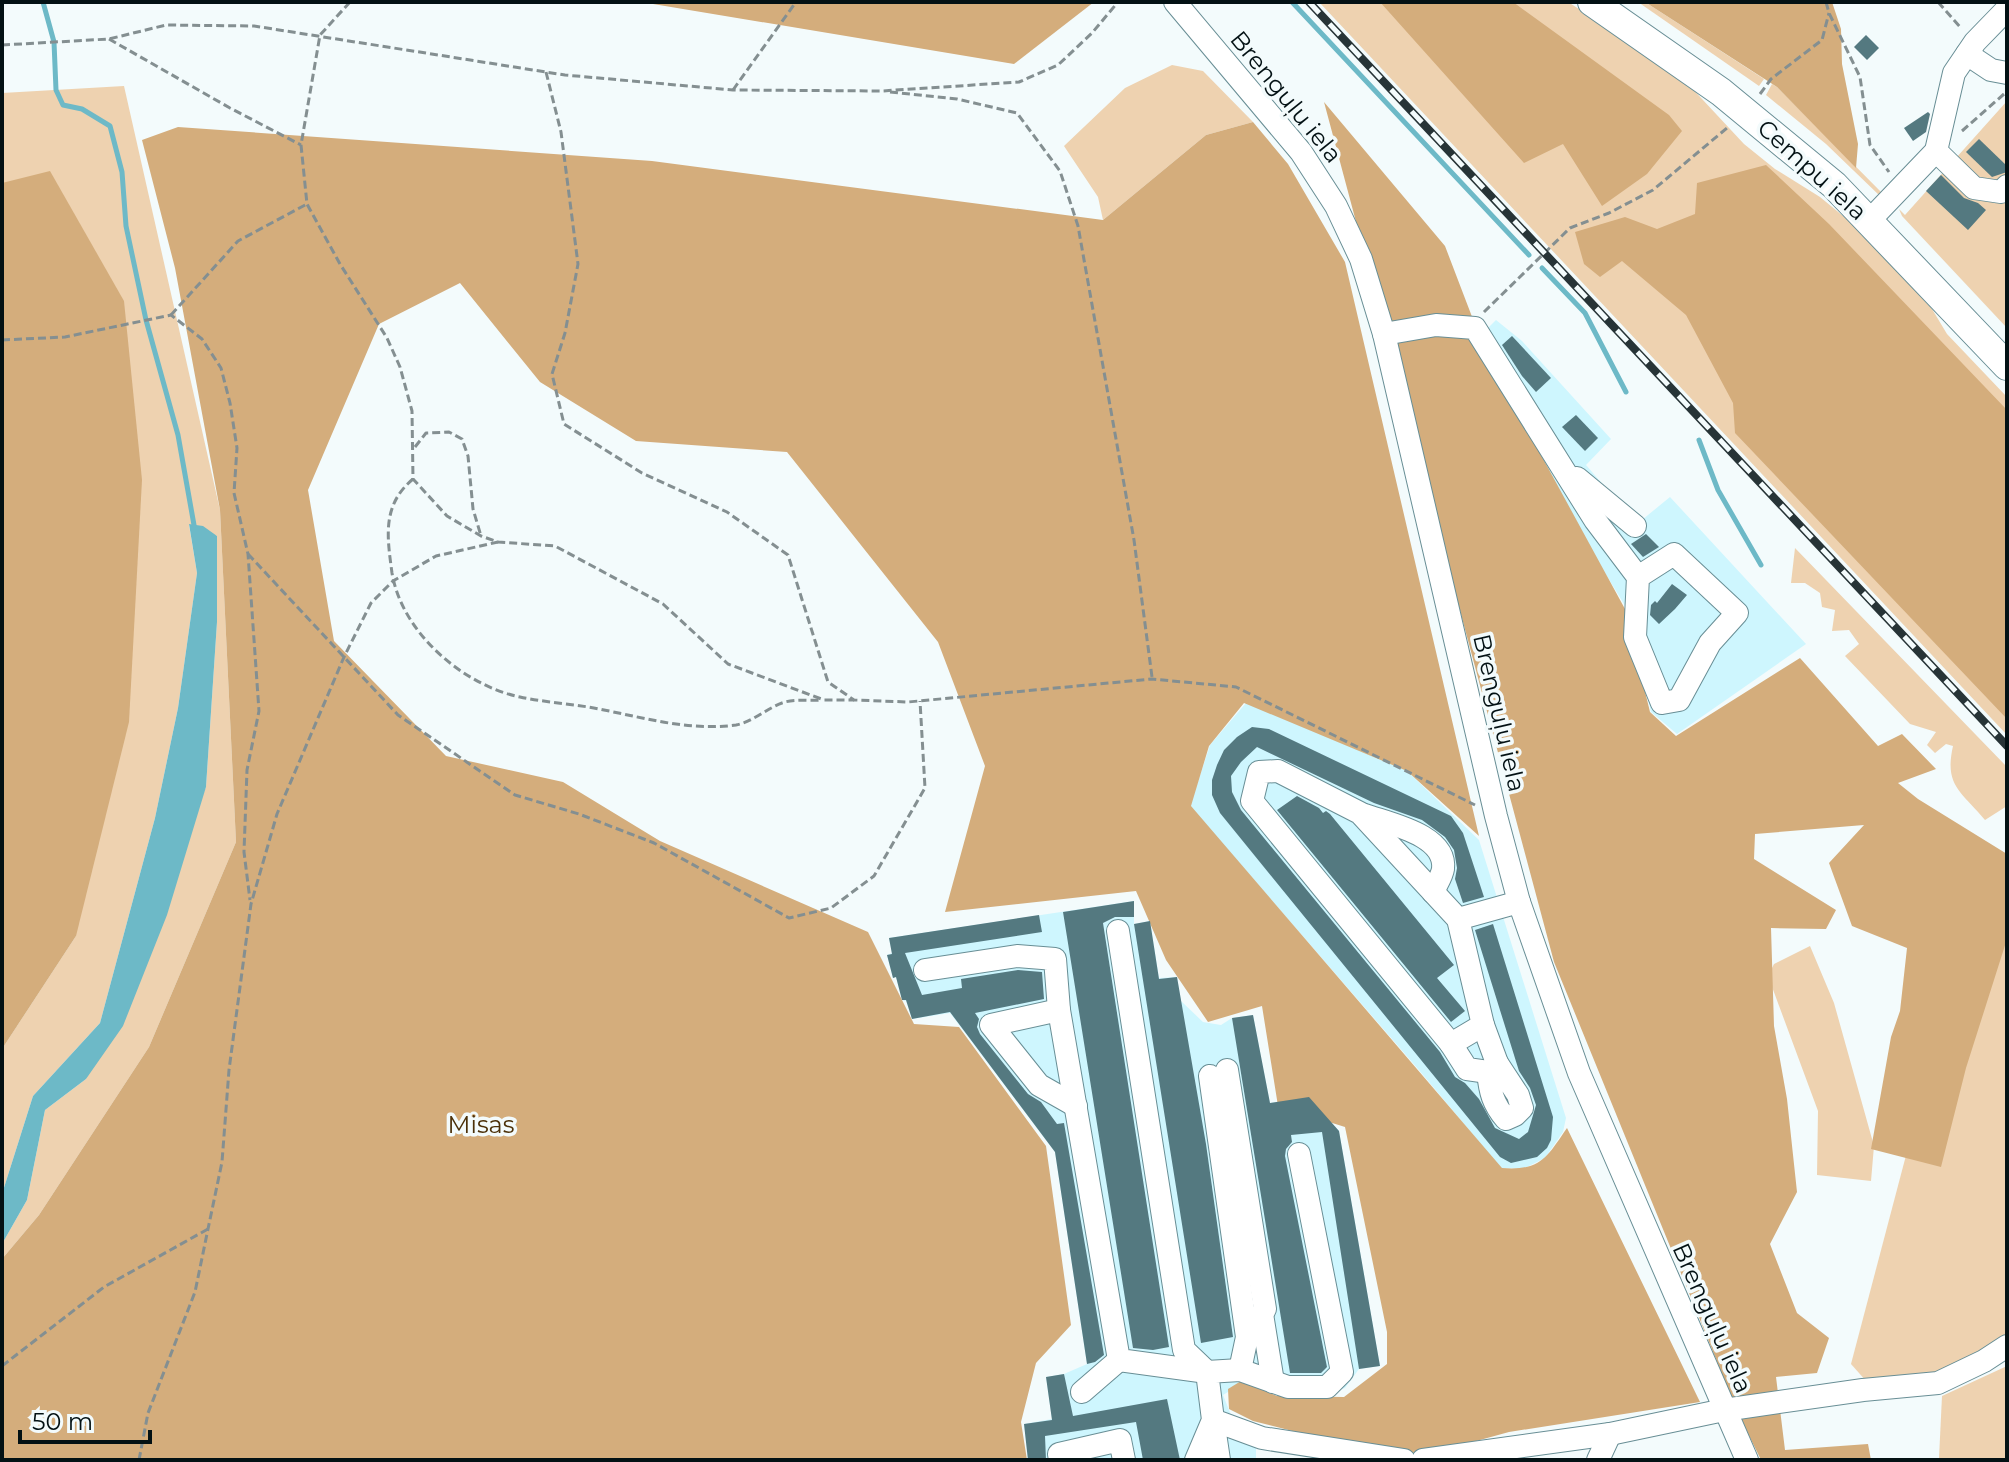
<svg xmlns="http://www.w3.org/2000/svg" width="2009" height="1462" viewBox="0 0 2009 1462" font-family="Montserrat,sans-serif">
<style>
.built{fill:#cef6fe}
.green{fill:#eed2b0}
.forest{fill:#d4ad7c}
.water{fill:#6db9c7}
.lines{fill:none;stroke-linecap:round;stroke-linejoin:round}
.stream{stroke:#6db9c7;stroke-width:5}
.building{fill:#547980}
.minor-casing{stroke:#688e95;stroke-width:24}
.major-casing{stroke:#688e95;stroke-width:30}
.path{stroke:#848f91;stroke-width:3;stroke-dasharray:8 4;stroke-linecap:butt}
.minor{stroke:#fff;stroke-width:22}
.major{stroke:#fff;stroke-width:28}
.rail-casing{stroke:#273437;stroke-width:8}
.rail{stroke:#f3fbfc;stroke-width:5;stroke-dasharray:15;stroke-linecap:butt}
.labels{text-anchor:middle;stroke-width:7;stroke-linejoin:round;paint-order:stroke}
.street-label{font-size:24px;fill:#031114;stroke:#f3fbfc}
.park-label{font-size:24px;fill:#4b3008;stroke:#f3fbfc}
</style>
<rect width="100%" height="100%" fill="#f3fbfc"/>
<g class="built">
<path d="M 1496,320 L 1522,341 L 1611,439 L 1586,465 L 1637,524 L 1670,497 L 1806,644 L 1677,734 L 1651,712 L 1627,609 L 1497,396 L 1477,339 Z"/>
<path d="M 1246,703 L 1406,770 L 1479,840 L 1566,1118 L 1563,1132 L 1545,1158 L 1523,1169 L 1501,1168 L 1418,1069 L 1190,806 L 1210,745 Z"/>
<path d="M 1134,901 L 1134,924 L 1150,921 L 1159,978 L 1177,977 L 1181,1001 L 1203,1022 L 1221,1025 L 1232,1018 L 1253,1015 L 1270,1103 L 1309,1097 L 1339,1131 L 1380,1366 L 1359,1369 L 1345,1388 L 1328,1394 L 1246,1381 L 1223,1395 L 1233,1420 L 1256,1429 L 1256,1460 L 1028,1460 L 1024,1424 L 1052,1419 L 1046,1377 L 1064,1374 L 1087,1364 L 1055,1152 L 950,1013 L 912,1019 L 906,1001 L 902,1000 L 896,977 L 893,978 L 887,955 L 892,953 L 889,938 Z"/>
</g>
<g class="green">
<path d="M 1319,2 L 1568,2 L 1653,56 L 1689,85 L 1744,144 L 1775,169 L 1820,197 L 1854,225 L 1929,304 L 1947,334 L 2007,397 L 2007,735 Z"/>
<path d="M 1638,2 L 1645,2 L 1764,79 L 1759,86 Z"/>
<path d="M 1172,65 L 1203,71 L 1253,122 L 1206,135 L 1103,220 L 1098,197 L 1064,146 L 1125,88 Z"/>
<path d="M 1772,84 L 1777,87 L 1883,194 L 1880,196 L 1826,144 L 1766,95 Z"/>
<path d="M 124,86 L 220,510 L 236,842 L 149,1047 L 39,1215 L 2,1259 L 2,1244 L 27,1200 L 45,1110 L 86,1079 L 206,787 L 217,622 L 217,536 L 189,525 L 197,573 L 178,708 L 155,818 L 100,1023 L 33,1096 L 2,1194 L 2,1049 L 76,936 L 2,283 L 2,93 Z"/>
<path d="M 2007,101 L 2007,328 L 1902,216 L 1899,209 L 1905,215 Z"/>
<path d="M 1795,548 L 2007,767 L 2007,806 L 1985,820 C 1961,791 1944,786 1953,746 L 1946,744 L 1935,753 L 1927,745 L 1936,732 L 1910,724 L 1845,656 L 1859,644 L 1849,630 L 1832,631 L 1835,610 L 1822,607 L 1820,593 L 1805,583 L 1791,583 Z"/>
<path d="M 2007,925 L 2007,1341 L 1967,1368 L 1867,1382 L 1851,1364 L 1909,1144 Z"/>
<path d="M 1810,946 L 1834,1003 L 1874,1146 L 1871,1181 L 1817,1175 L 1818,1111 L 1768,976 L 1774,964 Z"/>
<path d="M 2007,1366 L 2007,1460 L 1939,1458 L 1942,1396 Z"/>
</g>
<g class="forest">
<path d="M 641,2 L 1094,2 L 1014,64 Z"/>
<path d="M 1380,2 L 1513,2 L 1669,115 L 1682,131 L 1647,174 L 1602,206 L 1563,144 L 1524,163 Z"/>
<path d="M 1645,2 L 1832,2 L 1841,29 L 1842,64 L 1858,144 L 1856,168 L 1777,87 Z"/>
<path d="M 1324,102 L 1445,246 L 1487,356 L 1625,609 L 1650,712 L 1676,736 L 1800,658 L 1878,746 L 1902,734 L 1936,769 L 1898,783 L 1918,799 L 2007,854 L 2007,939 L 1966,1068 L 1941,1167 L 1871,1149 L 1891,1037 L 1900,1011 L 1907,948 L 1852,926 L 1829,863 L 1864,825 L 1755,834 L 1754,859 L 1836,910 L 1826,929 L 1771,928 L 1774,1026 L 1787,1099 L 1797,1192 L 1770,1244 L 1797,1313 L 1829,1338 L 1817,1373 L 1776,1377 L 1785,1450 L 1868,1444 L 1871,1460 L 1761,1460 L 1738,1413 L 1554,962 Z"/>
<path d="M 1253,122 L 1288,164 L 1345,262 L 1479,836 L 1407,771 L 1244,703 L 1209,746 L 1191,806 L 1502,1168 C 1541,1171 1547,1157 1567,1128 L 1700,1402 L 1509,1432 L 1429,1454 L 1363,1449 L 1253,1421 L 1229,1409 L 1228,1389 L 1241,1381 L 1277,1396 L 1344,1397 L 1387,1364 L 1387,1332 L 1345,1127 L 1278,1106 L 1262,1006 L 1208,1022 L 1166,960 L 1136,891 L 945,912 L 985,766 L 938,642 L 787,452 L 636,441 L 540,382 L 460,283 L 379,324 L 308,490 L 334,641 L 446,756 L 563,782 L 660,841 L 868,932 L 914,1024 L 959,1027 L 1046,1146 L 1071,1325 L 1036,1363 L 1021,1422 L 1027,1460 L 2,1460 L 2,1259 L 39,1215 L 149,1047 L 236,842 L 220,510 L 175,268 L 142,140 L 178,127 L 652,161 L 1103,220 L 1206,135 Z"/>
<path d="M 1766,165 L 1829,224 L 2007,410 L 2007,719 L 1735,433 L 1733,403 L 1686,315 L 1622,261 L 1600,277 L 1584,264 L 1575,232 L 1625,217 L 1657,229 L 1695,214 L 1697,183 Z"/>
<path d="M 50,171 L 124,301 L 142,480 L 129,722 L 76,936 L 2,1049 L 2,183 Z"/>
</g>
<path class="water" d="M 189,524 L 203,526 L 217,536 L 217,622 L 206,787 L 167,915 L 123,1026 L 86,1079 L 45,1110 L 27,1200 L 2,1244 L 2,1194 L 33,1096 L 100,1023 L 155,818 L 178,708 L 197,573 Z"/>
<g class="lines">
<g class="stream">
<path d="M 43,2 L 54,42 L 56,90 L 63,105 L 82,109 L 110,126 L 122,172 L 126,226 L 146,320 L 178,435 L 194,525"/>
<path d="M 1292,2 L 1529,255"/>
<path d="M 1542,268 L 1585,313 L 1626,392"/>
<path d="M 1699,440 L 1718,490 L 1761,565"/>
</g>
</g>
<g class="building">
<path d="M 1866,35 L 1879,48 L 1867,60 L 1854,47 Z"/>
<path d="M 1928,112 L 1930,114 L 1926,132 L 1913,141 L 1904,128 Z"/>
<path d="M 1979,139 L 2007,166 L 2007,172 L 1992,177 L 1966,152 Z"/>
<path d="M 1941,175 L 1964,198 L 1978,203 L 1986,210 L 1968,230 L 1926,191 Z"/>
<path d="M 1512,336 L 1551,378 L 1536,392 L 1522,376 L 1502,345 Z"/>
<path d="M 1576,415 L 1598,438 L 1585,451 L 1562,427 Z"/>
<path d="M 1646,534 L 1659,547 L 1643,557 L 1631,544 Z"/>
<path d="M 1672,584 L 1687,595 L 1675,609 L 1659,624 L 1650,615 L 1651,605 L 1655,601 L 1657,603 Z"/>
<path d="M 1252,727 L 1269,729 L 1451,816 L 1463,833 L 1484,897 L 1463,903 L 1455,879 L 1457,868 L 1454,850 L 1445,837 L 1422,820 L 1374,803 L 1257,747 L 1241,762 L 1231,776 L 1232,792 L 1241,810 L 1440,1052 L 1455,1077 L 1465,1083 L 1479,1099 L 1495,1128 L 1519,1139 L 1528,1132 L 1536,1105 L 1530,1088 L 1519,1071 L 1475,930 L 1493,924 L 1553,1117 L 1551,1140 L 1547,1148 L 1537,1157 L 1511,1163 L 1500,1157 L 1220,813 L 1212,795 L 1212,780 L 1217,765 L 1224,750 L 1237,737 Z"/>
<path d="M 1297,796 L 1319,808 L 1323,813 L 1326,811 L 1330,814 L 1454,965 L 1437,978 L 1465,1011 L 1451,1022 L 1277,810 Z"/>
<path d="M 1134,901 L 1134,917 L 1115,917 L 1103,923 L 1169,1347 L 1153,1350 L 1133,1348 L 1063,912 Z"/>
<path d="M 1039,915 L 1042,932 L 905,953 L 922,995 L 962,988 L 961,979 L 1018,970 L 1042,972 L 1044,999 L 975,1013 L 979,1019 L 977,1027 L 980,1034 L 1028,1094 L 1041,1102 L 1057,1124 L 1064,1123 L 1104,1355 L 1095,1362 L 1087,1364 L 1055,1152 L 950,1012 L 912,1019 L 906,1000 L 902,1000 L 896,977 L 893,978 L 887,955 L 892,954 L 889,938 Z"/>
<path d="M 1150,921 L 1159,979 L 1177,977 L 1206,1144 L 1233,1337 L 1201,1343 L 1134,924 Z"/>
<path d="M 1253,1015 L 1270,1103 L 1309,1097 L 1339,1131 L 1380,1366 L 1359,1369 L 1322,1132 L 1291,1135 L 1292,1142 L 1286,1149 L 1285,1156 L 1327,1367 L 1321,1373 L 1290,1373 L 1232,1018 Z"/>
<path d="M 1064,1374 L 1073,1416 L 1167,1399 L 1180,1460 L 1143,1460 L 1136,1422 L 1045,1436 L 1046,1460 L 1028,1460 L 1024,1424 L 1052,1420 L 1046,1377 Z"/>
</g>
<g class="lines">
<g class="minor-casing">
<g id="minor">
<path d="M 1175,2 L 1301,152 L 1336,206 L 1361,259 L 1384,334 L 1496,816 L 1519,902 L 1579,1073 L 1747,1460"/>
<path d="M 1967,54 L 1991,70 L 2007,73"/>
<path d="M 1936,151 L 1974,188 L 2001,192 L 2007,186"/>
<path d="M 1869,221 L 1936,151 L 1954,73 L 1975,42 L 2007,9"/>
<path d="M 1384,334 L 1436,325 L 1475,328 L 1595,520 L 1638,577 L 1674,554 L 1737,613 L 1710,643 L 1679,700 L 1662,703 L 1635,637 L 1638,577"/>
<path d="M 1577,478 L 1635,526"/>
<path d="M 1365,815 C 1390,824 1447,835 1443,869 C 1442,876 1436,885 1433,892"/>
<path d="M 1458,919 L 1483,1025 L 1451,1044 L 1252,801 L 1259,772 L 1278,771 L 1360,813 L 1458,919 L 1519,902"/>
<path d="M 925,970 L 1017,956 L 1055,959 L 1059,1010 L 1119,1360 L 1207,1372 L 1184,1350 L 1118,931"/>
<path d="M 1059,1010 L 991,1025 L 1039,1085 L 1076,1106"/>
<path d="M 1451,1044 L 1467,1069 L 1488,1072 L 1497,1063 L 1483,1025"/>
<path d="M 1227,1070 L 1265,1309 L 1247,1337"/>
<path d="M 1488,1072 C 1490,1092 1493,1104 1506,1119 L 1515,1115 L 1522,1108 L 1518,1095 L 1497,1063"/>
<path d="M 1210,1076 L 1247,1337 L 1240,1370"/>
<path d="M 1262,1314 L 1273,1382"/>
<path d="M 1082,1392 L 1119,1360"/>
<path d="M 1060,1460 L 1059,1454 L 1120,1440 L 1124,1460"/>
<path d="M 1196,1460 L 1213,1420 L 1207,1372 L 1240,1370 L 1288,1387 L 1327,1387 L 1342,1372 L 1299,1154"/>
<path d="M 1219,1460 L 1213,1420 L 1262,1438 L 1404,1460"/>
<path d="M 1423,1460 L 1610,1434 L 1724,1410 L 1863,1390 L 1938,1383 L 1984,1361 L 2007,1346"/>
<path d="M 1598,1460 L 1610,1434"/>
</g>
</g>
<g class="major-casing">
<path id="major" d="M 1592,2 L 1721,92 L 1834,185 L 2007,366"/>
</g>
<g class="path">
<path d="M 350,2 L 320,35 L 301,145 L 307,204 L 340,264 L 387,338 L 400,367 L 412,411 L 413,479 L 447,516 L 481,536 L 498,542 L 555,546 L 663,604 L 728,664 L 824,700 L 854,700"/>
<path d="M 1826,2 L 1829,13 L 1860,77 L 1870,145 L 1889,172"/>
<path d="M 1938,2 L 1961,28"/>
<path d="M 109,39 L 230,108 L 301,145"/>
<path d="M 2,45 L 109,39 L 166,25 L 254,26 L 565,75 L 733,90 L 882,91 L 1019,82 L 1058,65 L 1092,33 L 1118,2"/>
<path d="M 546,72 L 561,132 L 578,264 L 565,333 L 552,374 L 564,424 L 642,473 L 727,512 L 788,555 L 828,682 L 854,700 L 908,702 L 1152,679 L 1236,687 L 1475,805"/>
<path d="M 733,90 L 796,2"/>
<path d="M 890,92 L 957,99 L 1017,113 L 1060,171 L 1078,226 L 1134,540 L 1152,677"/>
<path d="M 1760,94 L 1771,79 L 1822,40 L 1829,13"/>
<path d="M 1962,131 L 2004,94"/>
<path d="M 1484,312 L 1570,228 L 1609,213 L 1653,190 L 1727,128"/>
<path d="M 171,315 L 238,241 L 307,204"/>
<path d="M 2,340 L 65,337 L 171,315 L 202,339 L 221,368 L 230,403 L 237,448 L 234,493 L 248,554 L 259,711 L 247,770 L 244,852 L 250,900"/>
<path d="M 415,447 L 426,433 L 449,432 L 462,439 L 468,456 L 473,509 L 481,536"/>
<path d="M 413,479 C 382,505 387,536 392,573 C 402,633 463,685 520,697 C 548,703 577,704 604,710 C 649,719 690,731 736,725 C 753,722 768,707 785,702 C 796,699 810,701 822,700"/>
<path d="M 248,554 L 398,715 L 515,795 L 579,814 L 654,843 L 789,918 L 831,908 L 874,876 L 925,788 L 920,701"/>
<path d="M 2,1366 L 104,1287 L 208,1229"/>
<path d="M 139,1460 L 148,1413 L 195,1292 L 208,1229 L 222,1162 L 229,1070 L 251,904 L 277,814 L 344,657 L 371,603 L 393,581 L 436,556 L 498,542"/>
</g>
<use href="#minor" class="minor"/>
<use href="#major" class="major"/>
<g class="rail-casing">
<path id="rail" d="M 1309,2 L 2007,746"/>
</g>
<use href="#rail" class="rail"/>
</g>
<g class="labels">
<g class="street-label">
<text transform="translate(1286 97) rotate(51)" y="8">Brenguļu iela</text>
<text transform="translate(1812 170) rotate(42)" y="8">Cempu iela</text>
<text transform="translate(1499 713) rotate(77)" y="8">Brenguļu iela</text>
<text transform="translate(1712 1318) rotate(66)" y="8">Brenguļu iela</text>
</g>
<g class="park-label">
<text x="481" y="1133">Misas</text>
</g>
</g>
<rect width="2009" height="1462" fill="none" stroke="#031114" stroke-width="8"/>
<path d="M20 1430v12h130v-12" fill="none" stroke="#031114" stroke-width="4"/>
<text x="32" y="1430" font-size="24" fill="#031114" stroke="#f3fbfc" stroke-width="6" paint-order="stroke">50 m</text>
</svg>
